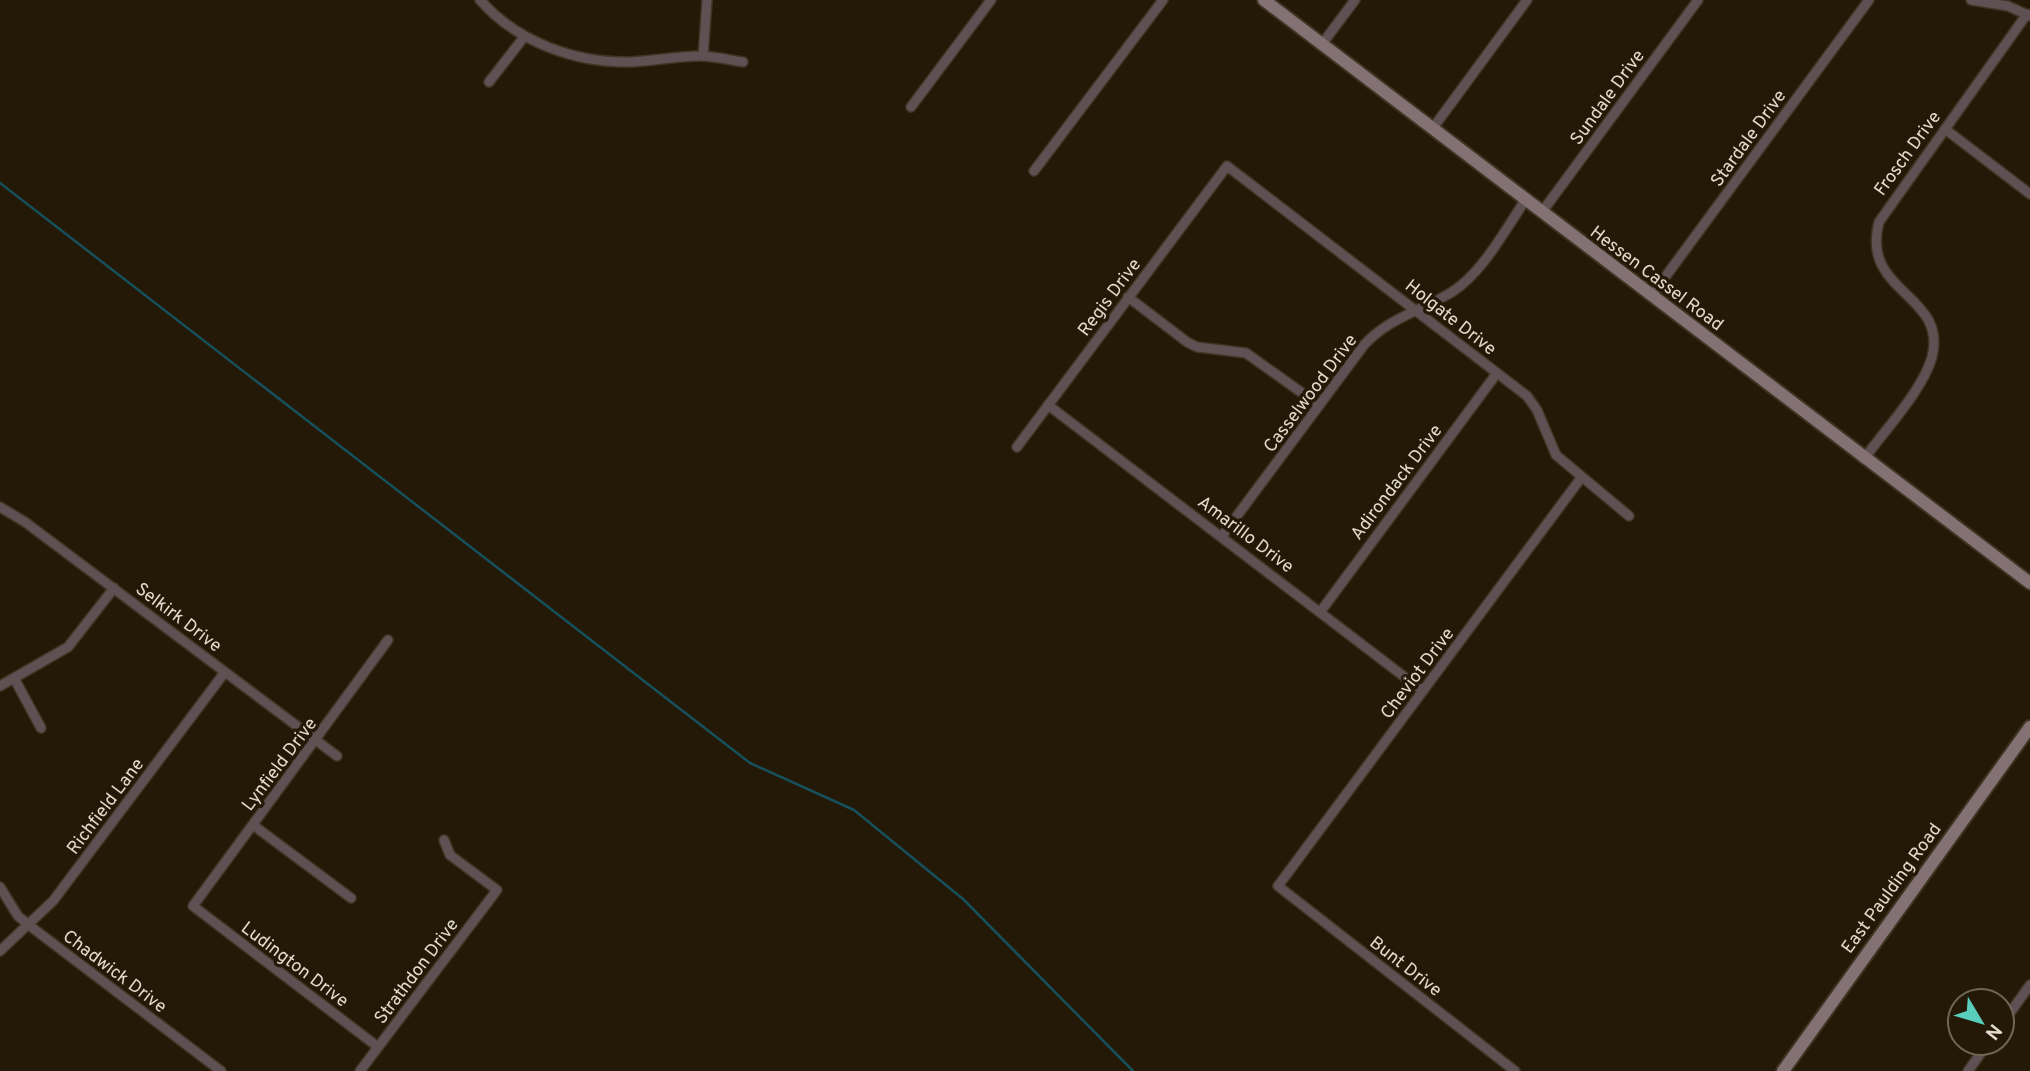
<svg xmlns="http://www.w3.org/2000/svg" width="2030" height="1071" viewBox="0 0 2030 1071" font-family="Overpass,sans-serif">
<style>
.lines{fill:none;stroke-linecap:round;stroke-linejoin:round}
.stream{stroke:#16505c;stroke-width:2.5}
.minor-casing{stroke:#3e3422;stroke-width:12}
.secondary-casing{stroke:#3e3422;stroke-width:16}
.minor{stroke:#5d5153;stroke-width:9}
.secondary{stroke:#837173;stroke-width:12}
.labels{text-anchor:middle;stroke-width:7;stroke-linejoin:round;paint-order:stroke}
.street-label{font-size:18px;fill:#e2dbcf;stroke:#231906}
</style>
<rect width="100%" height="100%" fill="#231906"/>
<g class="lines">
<path class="stream" d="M 0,183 L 750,763 L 854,810 L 963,899 L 1133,1071"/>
<g class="minor-casing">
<g id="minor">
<path d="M 480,0 C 517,42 575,63 630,62 C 654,61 677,56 700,56 C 714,56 729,60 743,62"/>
<path d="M 1971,0 L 2008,6 L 2030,16"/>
<path d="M 1322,44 L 1355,0"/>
<path d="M 703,56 L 707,1"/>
<path d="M 489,82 L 524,37"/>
<path d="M 911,107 L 991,0"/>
<path d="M 1433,128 L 1527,0"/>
<path d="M 1945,129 L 2030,194"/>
<path d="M 1034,171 L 1163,0"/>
<path d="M 1542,212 L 1698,0"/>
<path d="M 1652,295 L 1869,0"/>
<path d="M 1128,297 L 1187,342 L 1197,347 L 1246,353 L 1319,405"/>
<path d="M 1048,405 L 1423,691"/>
<path d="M 1017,447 L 1227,166 L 1527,396 L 1537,410 L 1556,455 L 1629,516"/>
<path d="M 1864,459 C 1884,431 1923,390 1932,357 C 1948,293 1860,294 1879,222 L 2027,14"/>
<path d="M 0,507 L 25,522 L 337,756"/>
<path d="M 1222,536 L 1364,345 C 1390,317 1421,311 1452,292 C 1483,272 1505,230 1526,199"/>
<path d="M 1321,611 L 1497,373"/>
<path d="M 14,678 L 41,728"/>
<path d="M 0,686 L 68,647 L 114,588"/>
<path d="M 253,825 L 351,898"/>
<path d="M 0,887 L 18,916 L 30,926 L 221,1071"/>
<path d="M 0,951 L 53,901 L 225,672"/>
<path d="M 2002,1024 L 2030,985"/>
<path d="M 378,1047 L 193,906 L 388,640"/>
<path d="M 360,1071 L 497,890 L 450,855 L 444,840"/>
<path d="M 1515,1071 L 1278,886 L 1581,478"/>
<path d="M 1968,1071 L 1988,1043"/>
</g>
</g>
<g class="secondary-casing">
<g id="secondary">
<path d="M 1264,0 L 2030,583"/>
<path d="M 1783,1071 L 2030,727"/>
</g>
</g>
<use href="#minor" class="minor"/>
<use href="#secondary" class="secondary"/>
</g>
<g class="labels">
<g class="street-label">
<text transform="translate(1607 97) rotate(-54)" y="6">Sundale Drive</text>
<text transform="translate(1748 138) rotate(-54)" y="6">Stardale Drive</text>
<text transform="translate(1907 153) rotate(-54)" y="6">Frosch Drive</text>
<text transform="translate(1657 278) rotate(37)" y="6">Hessen Cassel Road</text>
<text transform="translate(1109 297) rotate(-53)" y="6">Regis Drive</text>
<text transform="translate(1451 317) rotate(38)" y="6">Holgate Drive</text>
<text transform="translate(1310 393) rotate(-53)" y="6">Casselwood Drive</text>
<text transform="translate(1396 482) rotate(-53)" y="6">Adirondack Drive</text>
<text transform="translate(1246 534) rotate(37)" y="6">Amarillo Drive</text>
<text transform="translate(179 617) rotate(37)" y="6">Selkirk Drive</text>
<text transform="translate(1417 673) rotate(-53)" y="6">Cheviot Drive</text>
<text transform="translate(279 764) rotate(-53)" y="6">Lynfield Drive</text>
<text transform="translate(105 806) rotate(-53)" y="6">Richfield Lane</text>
<text transform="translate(1891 888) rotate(-54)" y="6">East Paulding Road</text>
<text transform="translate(295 964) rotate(37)" y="6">Ludington Drive</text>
<text transform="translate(1406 966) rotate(38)" y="6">Bunt Drive</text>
<text transform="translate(115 971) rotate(37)" y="6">Chadwick Drive</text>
<text transform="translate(416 971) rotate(-53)" y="6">Strathdon Drive</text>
</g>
</g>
<g transform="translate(1981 1022) rotate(128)"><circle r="33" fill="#231906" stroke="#6f6756" stroke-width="2"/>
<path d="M0-5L12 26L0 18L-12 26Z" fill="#5acebd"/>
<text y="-10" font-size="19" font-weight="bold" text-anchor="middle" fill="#e2dbcf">N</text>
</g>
</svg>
